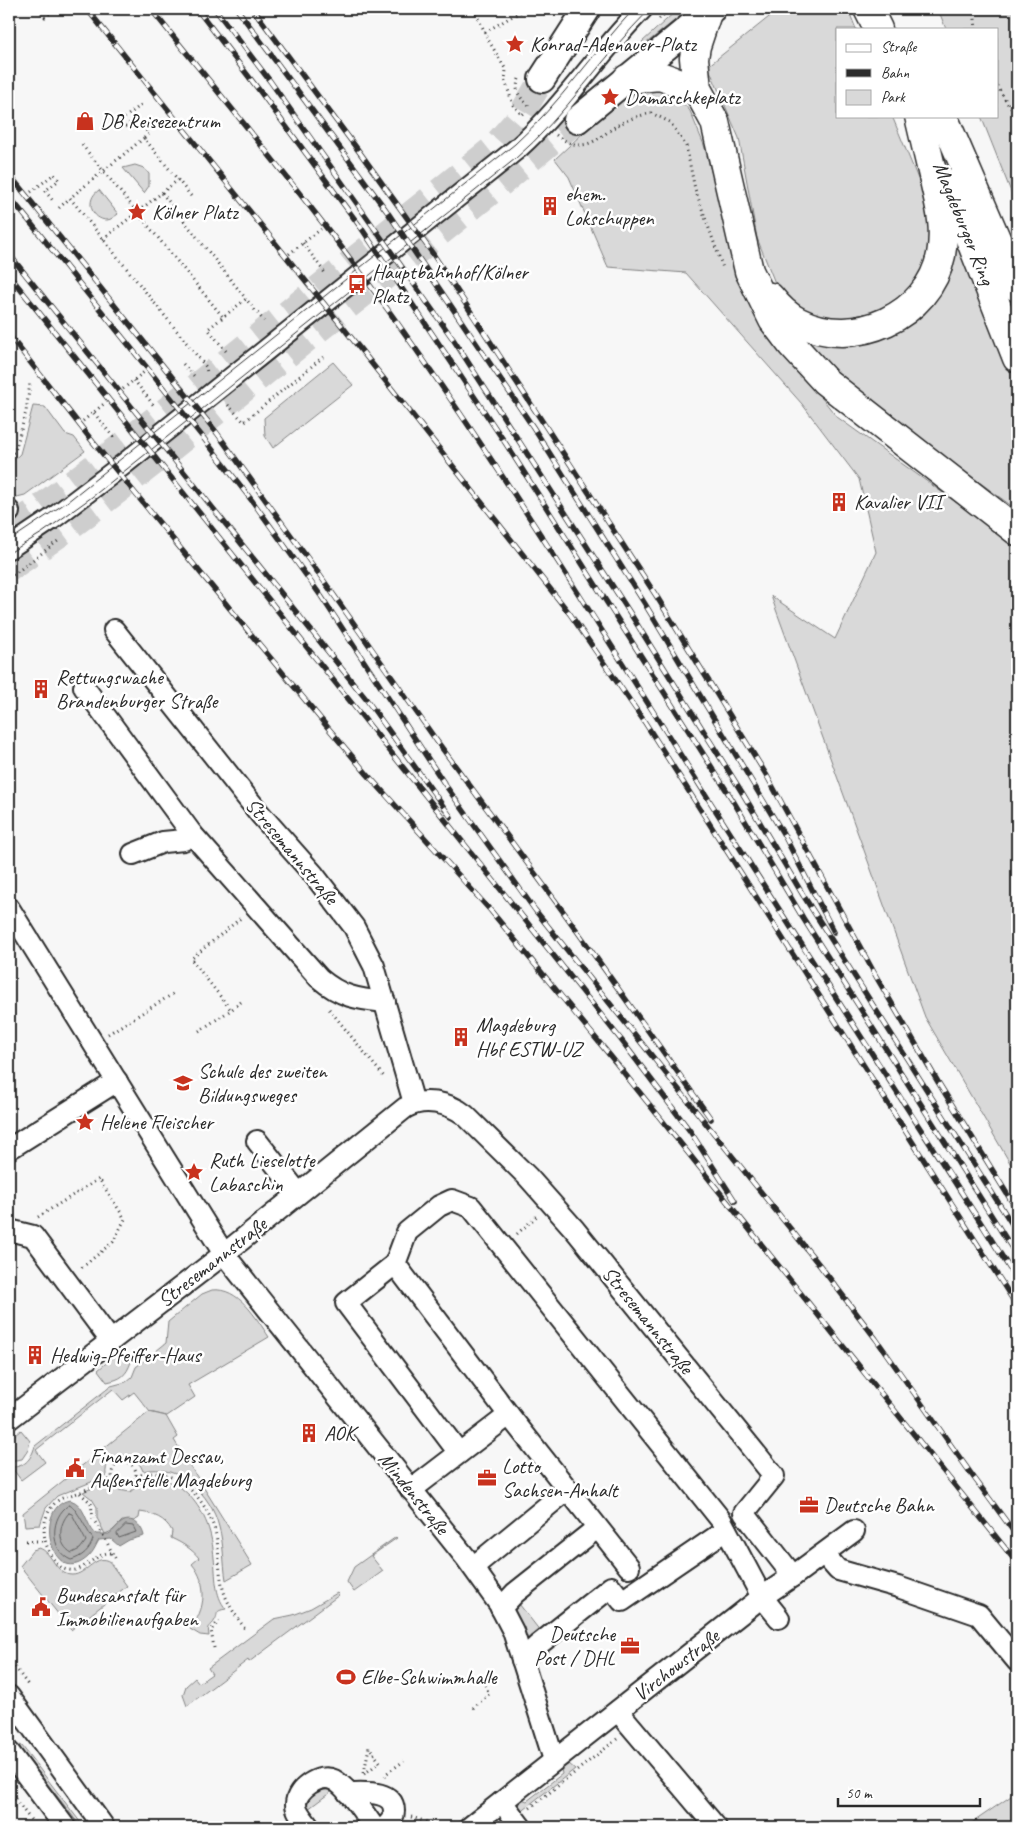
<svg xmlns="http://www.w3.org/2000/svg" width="1026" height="1836" viewBox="0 0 1026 1836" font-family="Caveat,sans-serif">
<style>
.green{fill:#d9d9d9;stroke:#828282}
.water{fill:#b0b0b0;stroke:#7b7b7b}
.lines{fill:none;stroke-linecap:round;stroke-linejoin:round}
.shore{stroke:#606060;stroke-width:1}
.major-tunnel{stroke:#cecece;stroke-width:26;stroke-dasharray:26 13;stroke-linecap:butt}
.minor-casing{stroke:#2b2b2b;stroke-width:24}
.major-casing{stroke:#2b2b2b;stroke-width:30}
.highway-casing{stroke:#2b2b2b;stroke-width:31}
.path{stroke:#2b2b2b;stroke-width:3;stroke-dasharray:1 4;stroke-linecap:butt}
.minor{stroke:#fff;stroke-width:20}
.major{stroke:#fff;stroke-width:26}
.highway{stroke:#fff;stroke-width:28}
.tram{stroke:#2b2b2b;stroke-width:1}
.rail-casing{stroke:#2b2b2b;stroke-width:5.5}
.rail{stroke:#fff;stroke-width:4;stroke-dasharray:11;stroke-linecap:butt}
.labels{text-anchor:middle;stroke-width:5;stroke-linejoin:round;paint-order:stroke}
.poi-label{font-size:21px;fill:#2b2b2b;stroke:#fff;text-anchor:start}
.street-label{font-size:21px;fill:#2b2b2b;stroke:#fff}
</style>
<rect width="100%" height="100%" fill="#f7f7f7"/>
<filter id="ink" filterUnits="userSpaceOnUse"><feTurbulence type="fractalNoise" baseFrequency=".02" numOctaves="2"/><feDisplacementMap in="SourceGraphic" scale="10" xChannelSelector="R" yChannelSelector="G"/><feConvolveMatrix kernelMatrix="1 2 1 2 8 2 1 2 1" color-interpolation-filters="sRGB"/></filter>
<g filter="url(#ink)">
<g class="green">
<path d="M 678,9 L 689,9 L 644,45 L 642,42 Z"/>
<path d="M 779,9 L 848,9 L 856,29 L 837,29 L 837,116 L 892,116 L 923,191 L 929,222 L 929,247 L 922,273 L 904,293 L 878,311 L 852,318 L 824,320 L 797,309 L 779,293 L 757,238 L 739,138 L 708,66 Z"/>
<path d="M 938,9 L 1017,9 L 1017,207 L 981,116 L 997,116 L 997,29 L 946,29 Z"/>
<path d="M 646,89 L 657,89 L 674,93 L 690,111 L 704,145 L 728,233 L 781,347 L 837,417 L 996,531 L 1017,548 L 1017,1175 L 925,1017 L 771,596 L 835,639 L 876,552 L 859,479 L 802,404 L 686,273 L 608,267 L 569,177 L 555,159 L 583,133 L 581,131 C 602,115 621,99 646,89 Z"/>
<path d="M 135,165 L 144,168 L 149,174 L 149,186 L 144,193 L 123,168 Z"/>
<path d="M 99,190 L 118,214 C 115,216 111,220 107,220 C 92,220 84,200 99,190 Z"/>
<path d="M 956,238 L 959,238 L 1017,382 L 1017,510 L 855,390 L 806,346 L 813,337 L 862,339 Z"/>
<path d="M 333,362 L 353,385 L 273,448 L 265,436 L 264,418 Z"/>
<path d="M 33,406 L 45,407 L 65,434 L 74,437 L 85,451 L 25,495 L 17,497 L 9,494 L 9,464 L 20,454 Z"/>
<path d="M 212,1290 C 239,1287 256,1318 269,1337 L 188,1385 L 195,1397 L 167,1416 L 150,1412 L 134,1392 L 123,1400 L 113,1389 L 36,1450 L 45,1462 L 21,1480 L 12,1468 L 9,1471 L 9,1467 C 24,1468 31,1460 35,1446 L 111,1386 L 126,1382 L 132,1377 L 136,1367 L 166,1343 L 168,1322 L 202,1294 Z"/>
<path d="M 122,1350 L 131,1362 C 126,1376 121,1379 107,1382 L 98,1370 Z"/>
<path d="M 149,1412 L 166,1416 L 178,1437 L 174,1440 L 252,1565 L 226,1580 C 223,1562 224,1544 219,1527 C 211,1494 179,1463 143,1471 C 135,1448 103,1451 106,1476 L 57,1496 L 46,1508 L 40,1525 L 25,1526 L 23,1513 Z"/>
<path d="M 21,1430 L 30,1441 L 28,1450 L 22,1459 L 9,1461 L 9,1440 Z"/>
<path d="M 152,1479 C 167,1478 179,1485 189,1495 C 206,1514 212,1533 214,1558 C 216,1575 214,1595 226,1609 C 214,1611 219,1613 215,1620 C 211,1628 207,1624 209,1636 L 200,1635 L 190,1629 C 206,1610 208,1583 192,1564 L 199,1558 C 192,1549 182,1543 171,1538 L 172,1531 C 165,1518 154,1514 140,1512 L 139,1518 L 134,1521 L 122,1521 L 112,1531 L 105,1534 L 97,1518 L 97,1507 L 92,1499 L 83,1492 L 108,1481 L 119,1490 L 130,1492 L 141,1483 Z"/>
<path d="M 396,1537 L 397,1538 L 371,1556 L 383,1571 L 354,1592 L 347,1582 L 354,1567 Z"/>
<path d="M 39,1548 C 53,1552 55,1575 72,1575 C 87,1575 96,1552 111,1562 L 111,1564 L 127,1586 L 71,1630 L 20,1566 L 33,1550 Z"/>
<path d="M 337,1593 L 339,1595 L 249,1662 L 248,1660 L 187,1706 L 183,1695 L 186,1686 L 195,1678 L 199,1683 L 212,1674 L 208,1668 L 274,1619 L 293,1615 L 311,1608 Z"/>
<path d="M 516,1600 L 544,1636 L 528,1647 L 508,1607 Z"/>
<path d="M 20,1745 L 22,1746 L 84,1827 L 81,1827 L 20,1748 Z"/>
<path d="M 569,1764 L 575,1769 L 520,1812 L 516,1804 L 522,1799 L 527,1801 L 562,1774 L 561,1769 Z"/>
<path d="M 319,1785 L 335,1789 L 308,1809 L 306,1801 Z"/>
<path d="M 1017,1792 L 1017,1827 L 966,1827 Z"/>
</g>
<path class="water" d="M 70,1500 C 86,1504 85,1525 96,1534 L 109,1534 C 114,1531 116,1526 121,1523 C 131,1515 142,1525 144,1536 L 129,1540 L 119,1546 L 111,1539 L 99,1540 C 96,1545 94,1551 89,1556 C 52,1592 32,1506 70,1500 Z"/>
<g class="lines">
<g class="shore">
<path d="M 69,1505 C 77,1507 86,1530 93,1539 C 90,1550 82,1557 71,1560 C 49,1551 50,1516 69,1505 Z"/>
<path d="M 69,1513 L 72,1514 L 86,1541 L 80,1549 L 72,1553 C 57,1545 58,1524 69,1513 Z"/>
<path d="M 126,1525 L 133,1526 L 136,1532 L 119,1538 L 117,1534 Z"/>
</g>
<g class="major-tunnel">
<path d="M 9,527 L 34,512 L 126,442 L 492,149 L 519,118 L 542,79"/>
<path d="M 9,569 C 101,509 186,436 272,367 C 374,285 478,205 577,120"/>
</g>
<g class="minor-casing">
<g id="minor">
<path d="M 9,511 L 9,512"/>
<path d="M 9,548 L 52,519 L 124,464 L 518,148 C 565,106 598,53 642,9"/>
<path d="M 114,630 L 260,814 L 314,875 L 354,927 L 374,966 L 414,1103"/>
<path d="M 84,687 L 192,834 L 319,978 C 341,997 357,999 385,1002"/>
<path d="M 133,854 L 163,842 L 184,840 L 192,834"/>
<path d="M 9,908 L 224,1254 L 466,1558 L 499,1604 L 513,1631 L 554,1760"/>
<path d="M 257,1141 L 298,1193"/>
<path d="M 9,1149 L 117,1081"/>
<path d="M 9,1230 L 33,1236 L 111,1341"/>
<path d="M 395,1264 L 407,1232 L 439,1206 L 452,1200 L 471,1207 L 721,1520 L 762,1597 L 779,1618"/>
<path d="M 9,1419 L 224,1254 L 405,1108 C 423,1097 448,1102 465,1115 L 528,1177 L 575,1230 L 774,1476 L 744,1513 L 793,1576"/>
<path d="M 459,1453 L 346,1303 L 395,1264 L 509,1415 L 629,1567"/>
<path d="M 411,1490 L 509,1415"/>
<path d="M 824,1554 L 838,1570 L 898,1587 L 979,1615 L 1017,1661"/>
<path d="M 473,1567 L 567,1490"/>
<path d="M 501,1608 L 515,1593 L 597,1528"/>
<path d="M 522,1660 L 538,1645 L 611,1587 L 622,1601 L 726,1530"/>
<path d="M 9,1696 L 104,1827"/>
<path d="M 618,1711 L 716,1827"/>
<path d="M 9,1752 L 65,1827"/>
<path d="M 348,1793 C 362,1793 394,1789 394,1811 C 394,1818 390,1823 385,1827"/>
<path d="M 502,1802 L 521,1827"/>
<path d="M 309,1827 C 305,1821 296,1812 296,1804 C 296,1789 320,1773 334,1780 C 349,1788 364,1814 374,1827"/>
<path d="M 470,1827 L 762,1597 L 793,1576 L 854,1531"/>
</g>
</g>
<g class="major-casing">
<g id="major">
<path d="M 542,79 L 587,9"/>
<path d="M 577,120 L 712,9"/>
</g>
</g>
<g class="highway-casing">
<g id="highway">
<path d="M 868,9 L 878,29"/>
<path d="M 707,13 L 696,46 L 694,58 L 697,89 L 715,122 L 749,271 L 773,320 L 792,345 L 825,381 L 1017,531"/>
<path d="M 627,79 L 660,76 L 697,89"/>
<path d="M 943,116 L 1017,287"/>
<path d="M 948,183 L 1017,358"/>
<path d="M 770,297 C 778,307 788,317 799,322 C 854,350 929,316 941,255 C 946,227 940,207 934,180 C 929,159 924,137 919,116"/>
</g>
</g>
<g class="path">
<path d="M 38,9 L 45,17 L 55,9"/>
<path d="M 474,9 L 489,41 L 506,70 L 505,80 L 513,105 L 522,115 L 524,113"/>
<path d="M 974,9 L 976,29"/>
<path d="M 659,19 L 670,9"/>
<path d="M 485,32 L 525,9"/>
<path d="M 519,79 C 513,93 522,99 531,108"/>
<path d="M 997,86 L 1017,119"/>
<path d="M 141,105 L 118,123 L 123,129 L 136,118 L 149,134 L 144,138"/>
<path d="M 556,135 C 590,160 600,131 628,120 C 635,117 643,115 651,113 L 670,122 L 686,146 L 695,189 L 723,268"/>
<path d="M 82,145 L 223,317"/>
<path d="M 31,192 L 54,174 L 59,180 L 45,191 L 54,202"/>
<path d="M 162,193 L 246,299"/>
<path d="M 191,196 L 144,138 L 70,198 L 206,367 L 207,373"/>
<path d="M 59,208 L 70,198"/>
<path d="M 103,239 L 178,180"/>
<path d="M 303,243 L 325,273"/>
<path d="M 289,254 L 321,229"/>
<path d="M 226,351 L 208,329 L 246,299 L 264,321"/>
<path d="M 183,364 L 194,376"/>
<path d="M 134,380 L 155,407"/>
<path d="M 123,389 L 144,372"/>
<path d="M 228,405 L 244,422 L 323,357"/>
<path d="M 94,413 L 114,438"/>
<path d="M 83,421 L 105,403"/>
<path d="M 9,456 L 15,451 L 26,412 L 30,383"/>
<path d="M 9,578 L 58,541"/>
<path d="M 241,1002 L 231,1010 L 191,959 L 242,917"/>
<path d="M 329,1009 L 385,1078"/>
<path d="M 199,1031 L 231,1010"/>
<path d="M 108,1034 L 176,992"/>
<path d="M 38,1217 L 99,1179 L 125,1219 L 113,1242 L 80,1269"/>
<path d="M 517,1234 L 538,1215"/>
<circle cx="124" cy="1474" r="12"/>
<path d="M 136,1476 C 175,1463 208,1499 216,1535 C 220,1554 218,1573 224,1592 C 228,1605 237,1617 245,1629"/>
<path d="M 80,1493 L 91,1503 L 93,1519 L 101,1531 L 116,1560"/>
<path d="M 26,1541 L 45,1541"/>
<path d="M 111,1553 C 95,1552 85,1573 69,1570 C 62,1570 57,1564 54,1559 C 41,1542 40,1518 56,1502 C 65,1495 75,1495 85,1490 C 94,1486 103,1481 113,1479"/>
<path d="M 214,1648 L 211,1630 L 219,1621"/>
<path d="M 9,1659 L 28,1685"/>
<path d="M 473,1708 L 489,1694 L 481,1675"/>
<path d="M 364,1773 L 369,1747 L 374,1754"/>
<path d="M 364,1774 L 380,1762 L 374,1754 L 378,1752"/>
<path d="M 385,1777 L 387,1773 L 404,1761"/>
<path d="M 9,1791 L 36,1827"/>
<path d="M 530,1808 L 617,1739"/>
<path d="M 411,1817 L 443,1827"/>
</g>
<use href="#minor" class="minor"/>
<use href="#major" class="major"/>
<use href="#highway" class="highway"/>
<g class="tram">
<path d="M 9,541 L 67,502 L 515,144 C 560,103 593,53 634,9"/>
<path d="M 9,553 L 42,533 L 92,497 L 515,159 C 566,115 602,57 650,9"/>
</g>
<g class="rail-casing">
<g id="rail">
<path d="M 87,9 L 342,326 L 570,614 L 644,721 L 1017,1306"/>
<path d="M 151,9 C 238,117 328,224 408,338 C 517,492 615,652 716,811 C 816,968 918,1123 1017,1280"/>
<path d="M 197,9 L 259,90 L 362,229 L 506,444 L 732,799 L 803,918 L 1017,1256"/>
<path d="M 215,9 L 270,81 L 453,339 L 630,613 L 743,794 L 803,895 L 1017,1232"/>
<path d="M 237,9 L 386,210 L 533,427 L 645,604 L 784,835 L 834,932"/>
<path d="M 253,9 L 358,150 L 433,254 L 657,597 L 767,776 L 877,978 L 938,1082 L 1017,1210"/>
<path d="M 9,174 L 217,433 L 319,574 L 436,740 L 565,914 L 711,1119"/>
<path d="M 9,196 L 205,440 L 253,502 L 321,596 L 446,786 L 535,910 L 821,1267 L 876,1339 L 972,1475 L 1017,1536"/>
<path d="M 9,254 L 366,699 L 451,817"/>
<path d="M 9,275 L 622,1041 L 690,1131 L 735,1201"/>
<path d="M 9,335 L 93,442 L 324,723 L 367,774 L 491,911 L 612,1058 L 1017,1563"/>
</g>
</g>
<use href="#rail" class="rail"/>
</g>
</g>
<defs>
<g id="sight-bare" transform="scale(1.5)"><path d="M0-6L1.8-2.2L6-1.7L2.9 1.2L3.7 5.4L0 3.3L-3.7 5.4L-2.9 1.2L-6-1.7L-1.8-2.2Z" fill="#c8321e" stroke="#fff" stroke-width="2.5" paint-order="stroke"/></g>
<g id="shop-bare" transform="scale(1.5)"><path d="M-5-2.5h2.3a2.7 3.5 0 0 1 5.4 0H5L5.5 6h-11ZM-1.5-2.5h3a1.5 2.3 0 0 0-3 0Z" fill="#c8321e" stroke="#fff" stroke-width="2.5" paint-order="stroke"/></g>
<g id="building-bare" transform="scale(1.5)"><path d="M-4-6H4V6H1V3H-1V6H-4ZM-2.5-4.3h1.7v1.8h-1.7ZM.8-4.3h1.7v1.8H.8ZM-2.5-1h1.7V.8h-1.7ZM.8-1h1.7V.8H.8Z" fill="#c8321e" stroke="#fff" stroke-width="2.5" paint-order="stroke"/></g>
<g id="bus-bare" transform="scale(1.5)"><path d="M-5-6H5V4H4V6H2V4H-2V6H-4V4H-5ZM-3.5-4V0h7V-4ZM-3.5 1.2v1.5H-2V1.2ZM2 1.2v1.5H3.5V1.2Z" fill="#c8321e" stroke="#fff" stroke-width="2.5" paint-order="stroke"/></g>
<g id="school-bare" transform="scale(1.5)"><path d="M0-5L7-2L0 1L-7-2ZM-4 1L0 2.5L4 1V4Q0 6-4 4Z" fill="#c8321e" stroke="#fff" stroke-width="2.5" paint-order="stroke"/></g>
<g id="civic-bare" transform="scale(1.5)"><path d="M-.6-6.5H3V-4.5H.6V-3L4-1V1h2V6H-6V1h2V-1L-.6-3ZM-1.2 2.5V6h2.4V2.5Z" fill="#c8321e" stroke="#fff" stroke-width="2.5" paint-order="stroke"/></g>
<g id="office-bare" transform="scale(1.5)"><path d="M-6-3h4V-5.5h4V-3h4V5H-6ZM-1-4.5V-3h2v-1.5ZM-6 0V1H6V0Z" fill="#c8321e" stroke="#fff" stroke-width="2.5" paint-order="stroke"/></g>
<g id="stadium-bare" transform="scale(1.5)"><path d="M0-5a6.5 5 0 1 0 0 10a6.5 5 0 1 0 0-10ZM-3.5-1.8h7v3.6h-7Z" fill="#c8321e" stroke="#fff" stroke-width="2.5" paint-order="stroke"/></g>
</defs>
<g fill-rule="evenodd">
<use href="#sight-bare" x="515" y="44"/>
<use href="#sight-bare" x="610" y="97"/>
<use href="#shop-bare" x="85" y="121"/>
<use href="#building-bare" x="550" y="206"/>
<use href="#sight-bare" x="137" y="212"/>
<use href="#bus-bare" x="357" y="284"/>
<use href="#building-bare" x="839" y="502"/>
<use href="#building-bare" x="41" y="689"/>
<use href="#building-bare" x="461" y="1037"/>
<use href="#school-bare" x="183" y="1083"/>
<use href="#sight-bare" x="85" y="1122"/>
<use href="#sight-bare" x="194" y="1172"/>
<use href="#building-bare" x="35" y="1355"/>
<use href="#building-bare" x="309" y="1433"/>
<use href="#civic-bare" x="75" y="1468"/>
<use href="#office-bare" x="487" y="1478"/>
<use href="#office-bare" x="809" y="1505"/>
<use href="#civic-bare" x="41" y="1607"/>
<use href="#office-bare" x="630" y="1646"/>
<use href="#stadium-bare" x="346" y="1677"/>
</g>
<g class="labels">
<g class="poi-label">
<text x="530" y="51">Konrad-Adenauer-Platz</text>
<text x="625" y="104">Damaschkeplatz</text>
<text x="100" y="128">DB Reisezentrum</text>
<text x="565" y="201">ehem.<tspan x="565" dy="24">Lokschuppen</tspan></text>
<text x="152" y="219">Kölner Platz</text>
<text x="372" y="279">Hauptbahnhof/Kölner<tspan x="372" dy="24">Platz</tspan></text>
<text x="854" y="509">Kavalier VII</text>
<text x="56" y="684">Rettungswache<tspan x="56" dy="24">Brandenburger Straße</tspan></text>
<text x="476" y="1032">Magdeburg<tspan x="476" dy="24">Hbf ESTW-UZ</tspan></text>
<text x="198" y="1078">Schule des zweiten<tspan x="198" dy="24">Bildungsweges</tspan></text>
<text x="100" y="1129">Helene Fleischer</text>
<text x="209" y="1167">Ruth Lieselotte<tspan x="209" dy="24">Labaschin</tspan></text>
<text x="50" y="1362">Hedwig-Pfeiffer-Haus</text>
<text x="324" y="1440">AOK</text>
<text x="90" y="1463">Finanzamt Dessau,<tspan x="90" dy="24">Außenstelle Magdeburg</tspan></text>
<text x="502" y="1473">Lotto<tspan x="502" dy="24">Sachsen-Anhalt</tspan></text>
<text x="824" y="1512">Deutsche Bahn</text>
<text x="56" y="1602">Bundesanstalt für<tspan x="56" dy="24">Immobilienaufgaben</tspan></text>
<text x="615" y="1641" text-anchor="end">Deutsche<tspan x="615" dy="24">Post / DHL</tspan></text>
<text x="361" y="1684">Elbe-Schwimmhalle</text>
</g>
<g class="street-label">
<text transform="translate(964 223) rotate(68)" y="7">Magdeburger Ring</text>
<text transform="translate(292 851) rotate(50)" y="7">Stresemannstraße</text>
<text transform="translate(212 1262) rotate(-38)" y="7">Stresemannstraße</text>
<text transform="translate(648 1320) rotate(51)" y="7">Stresemannstraße</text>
<text transform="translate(414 1493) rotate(51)" y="7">Mindenstraße</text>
<text transform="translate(676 1665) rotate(-38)" y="7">Virchowstraße</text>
</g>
</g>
<rect width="1026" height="1836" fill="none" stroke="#fff" stroke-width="30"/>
<rect x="15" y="15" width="996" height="1806" fill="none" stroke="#2b2b2b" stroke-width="2" filter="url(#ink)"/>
<rect x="836" y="28" width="162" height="90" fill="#ffffff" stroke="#aaaaaa"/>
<rect x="846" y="44" width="25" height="8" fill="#ffffff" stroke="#aaaaaa"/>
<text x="881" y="52" font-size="15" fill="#2b2b2b">Straße</text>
<rect x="846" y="69" width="25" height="8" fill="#2b2b2b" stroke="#aaaaaa"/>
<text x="881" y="78" font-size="15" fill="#2b2b2b">Bahn</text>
<rect x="846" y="90" width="25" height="15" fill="#d9d9d9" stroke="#aaaaaa"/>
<text x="881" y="102" font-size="15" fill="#2b2b2b">Park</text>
<path d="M838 1798v8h142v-8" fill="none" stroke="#2b2b2b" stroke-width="2.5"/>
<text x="846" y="1798" font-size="15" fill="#2b2b2b" stroke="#ffffff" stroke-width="4" paint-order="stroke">50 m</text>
</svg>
